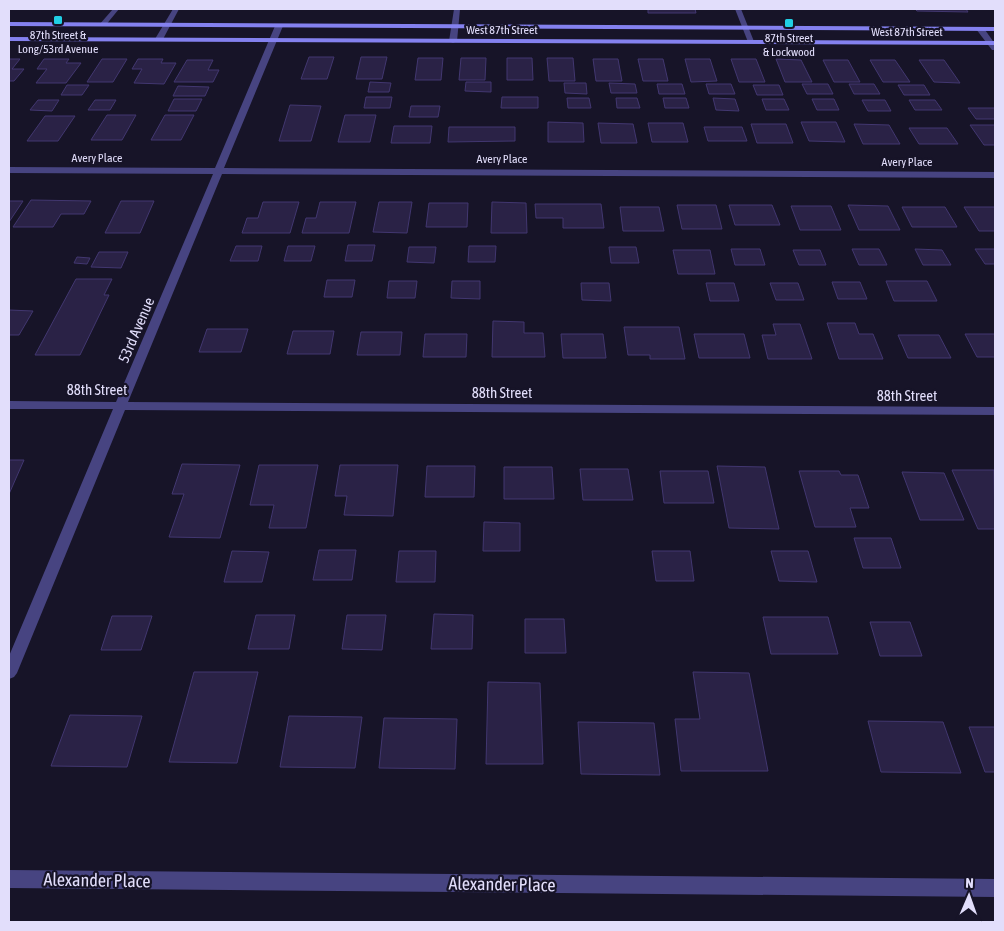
<svg xmlns="http://www.w3.org/2000/svg" width="1004" height="931" viewBox="0 0 1004 931" font-family="'Asap Condensed',sans-serif">
<rect width="100%" height="100%" fill="#171428"/>
<g fill="#2a2246" stroke="#423770">
<path d="M648,9H695L696,13H648Z"/>
<path d="M915,9H966L968,12L917,11Z"/>
<path d="M309,57H334L327,79H301Z"/>
<path d="M361,57H387L382,79H356Z"/>
<path d="M418,58H443L441,80H415Z"/>
<path d="M461,58H486L485,80H459Z"/>
<path d="M507,58H532L533,80H507Z"/>
<path d="M547,58H573L575,81H549Z"/>
<path d="M9,59H20L12,69H24L14,81H9Z"/>
<path d="M44,59H69L66,63H81L66,83H36L47,69H37Z"/>
<path d="M102,59H127L113,82H87Z"/>
<path d="M138,59H163L161,63H176L164,84L134,83L142,69H132Z"/>
<path d="M593,59H618L622,81H596Z"/>
<path d="M638,59H663L668,81H643Z"/>
<path d="M685,59H710L717,81L691,82Z"/>
<path d="M731,59H756L765,82H739Z"/>
<path d="M776,59L801,60L812,82H785Z"/>
<path d="M187,60H213L208,70H219L213,82H174Z"/>
<path d="M823,60H848L860,82H834Z"/>
<path d="M870,60H895L910,82H883Z"/>
<path d="M919,60H944L960,83L934,82Z"/>
<path d="M370,82L391,83L389,92H368Z"/>
<path d="M466,82H491V92L465,91Z"/>
<path d="M564,83H586L587,94L565,93Z"/>
<path d="M609,83L635,84L637,93H611Z"/>
<path d="M657,84H682L685,94H659Z"/>
<path d="M706,84H731L735,94H709Z"/>
<path d="M802,84H828L833,94H807Z"/>
<path d="M849,84H874L880,94H854Z"/>
<path d="M67,85H89L82,95H61Z"/>
<path d="M753,85H779L783,95H757Z"/>
<path d="M898,85H924L930,95H904Z"/>
<path d="M178,86L209,87L205,96H173Z"/>
<path d="M366,97H392L390,108H364Z"/>
<path d="M502,97H538V108H501Z"/>
<path d="M567,98H589L591,108H568Z"/>
<path d="M616,98H637L640,108H617Z"/>
<path d="M663,98H686L689,108H665Z"/>
<path d="M713,98L735,99L739,111L716,110Z"/>
<path d="M174,99H202L196,111H168Z"/>
<path d="M762,99H784L789,110H766Z"/>
<path d="M812,99H834L839,110H817Z"/>
<path d="M38,100H59L52,111L30,110Z"/>
<path d="M95,100H116L110,110H88Z"/>
<path d="M862,100H885L891,111H868Z"/>
<path d="M909,100H935L942,110H915Z"/>
<path d="M290,105L321,106L311,141H279Z"/>
<path d="M411,106H440L438,117H409Z"/>
<path d="M968,108H995V119H976Z"/>
<path d="M107,115H136L122,140H91Z"/>
<path d="M165,115H194L181,140H151Z"/>
<path d="M345,115H376L370,142H338Z"/>
<path d="M45,116H75L58,141H27Z"/>
<path d="M548,122L583,123L584,142H548Z"/>
<path d="M801,122H836L845,142L809,141Z"/>
<path d="M598,123L633,124L637,143H601Z"/>
<path d="M648,123H683L688,142H652Z"/>
<path d="M751,124H786L793,143H757Z"/>
<path d="M854,124L889,125L900,144H863Z"/>
<path d="M970,125H995V145H984Z"/>
<path d="M394,126H432L430,143H391Z"/>
<path d="M449,127H515V141L448,142Z"/>
<path d="M704,127H742L747,141H708Z"/>
<path d="M909,128H947L958,144H919Z"/>
<path d="M31,200L91,201L84,214H61L53,227H13Z"/>
<path d="M9,201H23L9,222Z"/>
<path d="M121,201H154L140,233H105Z"/>
<path d="M263,202H299L290,233H242L247,218H258Z"/>
<path d="M320,202H356L349,233H302L306,218H316Z"/>
<path d="M379,202H412L407,233L373,232Z"/>
<path d="M492,202L526,203L527,233H491Z"/>
<path d="M429,203H468L467,227H426Z"/>
<path d="M535,204H601L604,228H563V218H536Z"/>
<path d="M677,205H716L722,229H682Z"/>
<path d="M729,205H772L780,225H735Z"/>
<path d="M848,205L888,206L900,230H859Z"/>
<path d="M791,206H831L841,230H800Z"/>
<path d="M620,207H659L664,231H623Z"/>
<path d="M902,207H945L957,227H912Z"/>
<path d="M964,207H995V231H979Z"/>
<path d="M348,245H375L372,261H345Z"/>
<path d="M236,246H262L258,261H230Z"/>
<path d="M288,246H315L311,261H284Z"/>
<path d="M469,246H496L495,262H468Z"/>
<path d="M409,247H436L434,263L407,262Z"/>
<path d="M609,247H636L639,263H611Z"/>
<path d="M731,249H760L765,265H735Z"/>
<path d="M852,249H879L887,265H859Z"/>
<path d="M915,249L942,250L951,265H923Z"/>
<path d="M975,249H995V264H985Z"/>
<path d="M673,250H710L715,274H678Z"/>
<path d="M793,250H820L826,265H799Z"/>
<path d="M99,252H128L121,268L91,267Z"/>
<path d="M77,257L90,258L87,264L74,263Z"/>
<path d="M76,279H112L104,295H109L80,355H35Z"/>
<path d="M327,280H355L352,297H324Z"/>
<path d="M389,281H417L415,298H387Z"/>
<path d="M452,281H480V299L451,298Z"/>
<path d="M886,281H927L937,301H894Z"/>
<path d="M832,282H860L867,299H838Z"/>
<path d="M581,283H609L611,301L582,300Z"/>
<path d="M706,283H734L739,301H710Z"/>
<path d="M770,283H798L804,300H776Z"/>
<path d="M9,310L33,311L19,335H9Z"/>
<path d="M493,321L524,322V333H543L545,357H492Z"/>
<path d="M827,323H855L859,334H873L883,359H839Z"/>
<path d="M773,324H800L812,359H768L762,335H776Z"/>
<path d="M624,327H679L685,359H650V355H628Z"/>
<path d="M207,329H248L241,352H199Z"/>
<path d="M293,331H334L330,354H287Z"/>
<path d="M361,332H402L400,355H357Z"/>
<path d="M425,334H467L466,357H423Z"/>
<path d="M561,334H603L606,358H563Z"/>
<path d="M694,334H744L750,358H699Z"/>
<path d="M965,334H995V357H977Z"/>
<path d="M898,335H939L951,358H908Z"/>
<path d="M9,460H24L9,494Z"/>
<path d="M182,464L240,465L220,538L169,537L184,494H172Z"/>
<path d="M259,465H318L306,528H269L274,505H250Z"/>
<path d="M340,465H398L393,516L344,515L347,496H335Z"/>
<path d="M427,466H475L474,497H425Z"/>
<path d="M717,466L765,467L779,529L729,528Z"/>
<path d="M504,467H552L554,499H504Z"/>
<path d="M580,469H628L633,500H583Z"/>
<path d="M952,470H994L995,529H978Z"/>
<path d="M660,471H708L714,503H664Z"/>
<path d="M799,471H839L841,475H858L869,508H850L856,527H815Z"/>
<path d="M902,472L944,473L964,520H920Z"/>
<path d="M484,522L520,523V551H483Z"/>
<path d="M854,538H891L901,568H863Z"/>
<path d="M319,550H356L352,580H313Z"/>
<path d="M232,551L269,552L262,582H224Z"/>
<path d="M399,551H436L435,582H396Z"/>
<path d="M652,551H690L694,581H656Z"/>
<path d="M771,551H808L817,582L779,581Z"/>
<path d="M434,614L473,615L472,649H431Z"/>
<path d="M256,615H295L289,649H248Z"/>
<path d="M347,615H386L382,650L342,649Z"/>
<path d="M112,616H152L141,650H101Z"/>
<path d="M763,617H828L838,654H771Z"/>
<path d="M525,619H564L566,653H525Z"/>
<path d="M870,622H910L922,656H880Z"/>
<path d="M194,672H258L237,763L169,762Z"/>
<path d="M693,672L749,673L768,771H681L675,719H700Z"/>
<path d="M488,682L540,683L543,764H486Z"/>
<path d="M70,715L142,716L127,767L51,766Z"/>
<path d="M289,716L362,717L355,768L280,767Z"/>
<path d="M384,718L457,719L455,769L379,768Z"/>
<path d="M868,721L943,722L961,773L881,772Z"/>
<path d="M578,722L654,723L660,775L581,774Z"/>
<path d="M969,727H995V772H985Z"/>
</g>
<g fill="none" stroke-linecap="round" stroke-linejoin="round">
<path fill="#474481" fill-rule="evenodd" d="M113,9H119L105,26H101L99,25Z"/>
<g fill="#474481" fill-rule="evenodd">
<path d="M173,9H179L162,41H156L155,39Z"/>
<path d="M454,9H460L457,41L453,43L449,41Z"/>
<path d="M735,9H741L755,44L748,42Z"/>
<path d="M279,24L283,26L224,168L995,172V178L222,174L128,402L995,407V415L125,410L17,673L14,677L9,679V656L113,409H9V401L116,402L213,174L9,173V167L215,168L275,26Z"/>
<path d="M977,27H983L995,44V50H992L976,29Z"/>
<path d="M9,870L995,879V897L9,888Z"/>
</g>
<g fill="#8481ef" fill-rule="evenodd">
<path d="M9,22L995,27V31L9,26Z"/>
<path d="M9,37L995,41V45L9,41Z"/>
</g>
</g>
<g fill="#21cfe4" stroke="#171428" stroke-width="2">
<rect x="53" y="15" width="10" height="10" rx="2.5"/>
<rect x="784" y="18" width="10" height="10" rx="2.5"/>
</g>
<g text-anchor="middle" dominant-baseline="central" stroke-width="4.5" stroke-linejoin="round" paint-order="stroke">
<g font-size="12" fill="#e2defb" stroke="#171428">
<text x="502" y="30">West 87th Street</text>
<text x="907" y="32">West 87th Street</text>
<text x="97" y="158">Avery Place</text>
<text x="502" y="159">Avery Place</text>
<text x="907" y="162">Avery Place</text>
</g>
<g font-size="12" fill="#e2defb" stroke="#171428">
<text x="58" y="35">87th Street &amp;<tspan x="58" dy="14">Long/53rd Avenue</tspan></text>
<text x="789" y="38">87th Street<tspan x="789" dy="14">&amp; Lockwood</tspan></text>
</g>
<g font-size="15" fill="#e2defb" stroke="#171428">
<text transform="translate(136 330) rotate(-67)">53rd Avenue</text>
<text x="97" y="389">88th Street</text>
<text x="502" y="392">88th Street</text>
<text x="907" y="395">88th Street</text>
</g>
<g font-size="18" fill="#e2defb" stroke="#171428">
<text transform="translate(97 880) rotate(1)">Alexander Place</text>
<text transform="translate(502 884) rotate(1)">Alexander Place</text>
</g>
</g>
<rect width="1004" height="931" fill="none" stroke="#e2defb" stroke-width="20"/>
<g transform="translate(969 896) rotate(2)" stroke="#171428" stroke-width="4" paint-order="stroke">
<path d="M0-4L9 19L0 12L-9 19Z" fill="#e2defb"/>
<text y="-8" font-size="14" font-weight="bold" text-anchor="middle" fill="#e2defb">N</text>
</g>
</svg>
